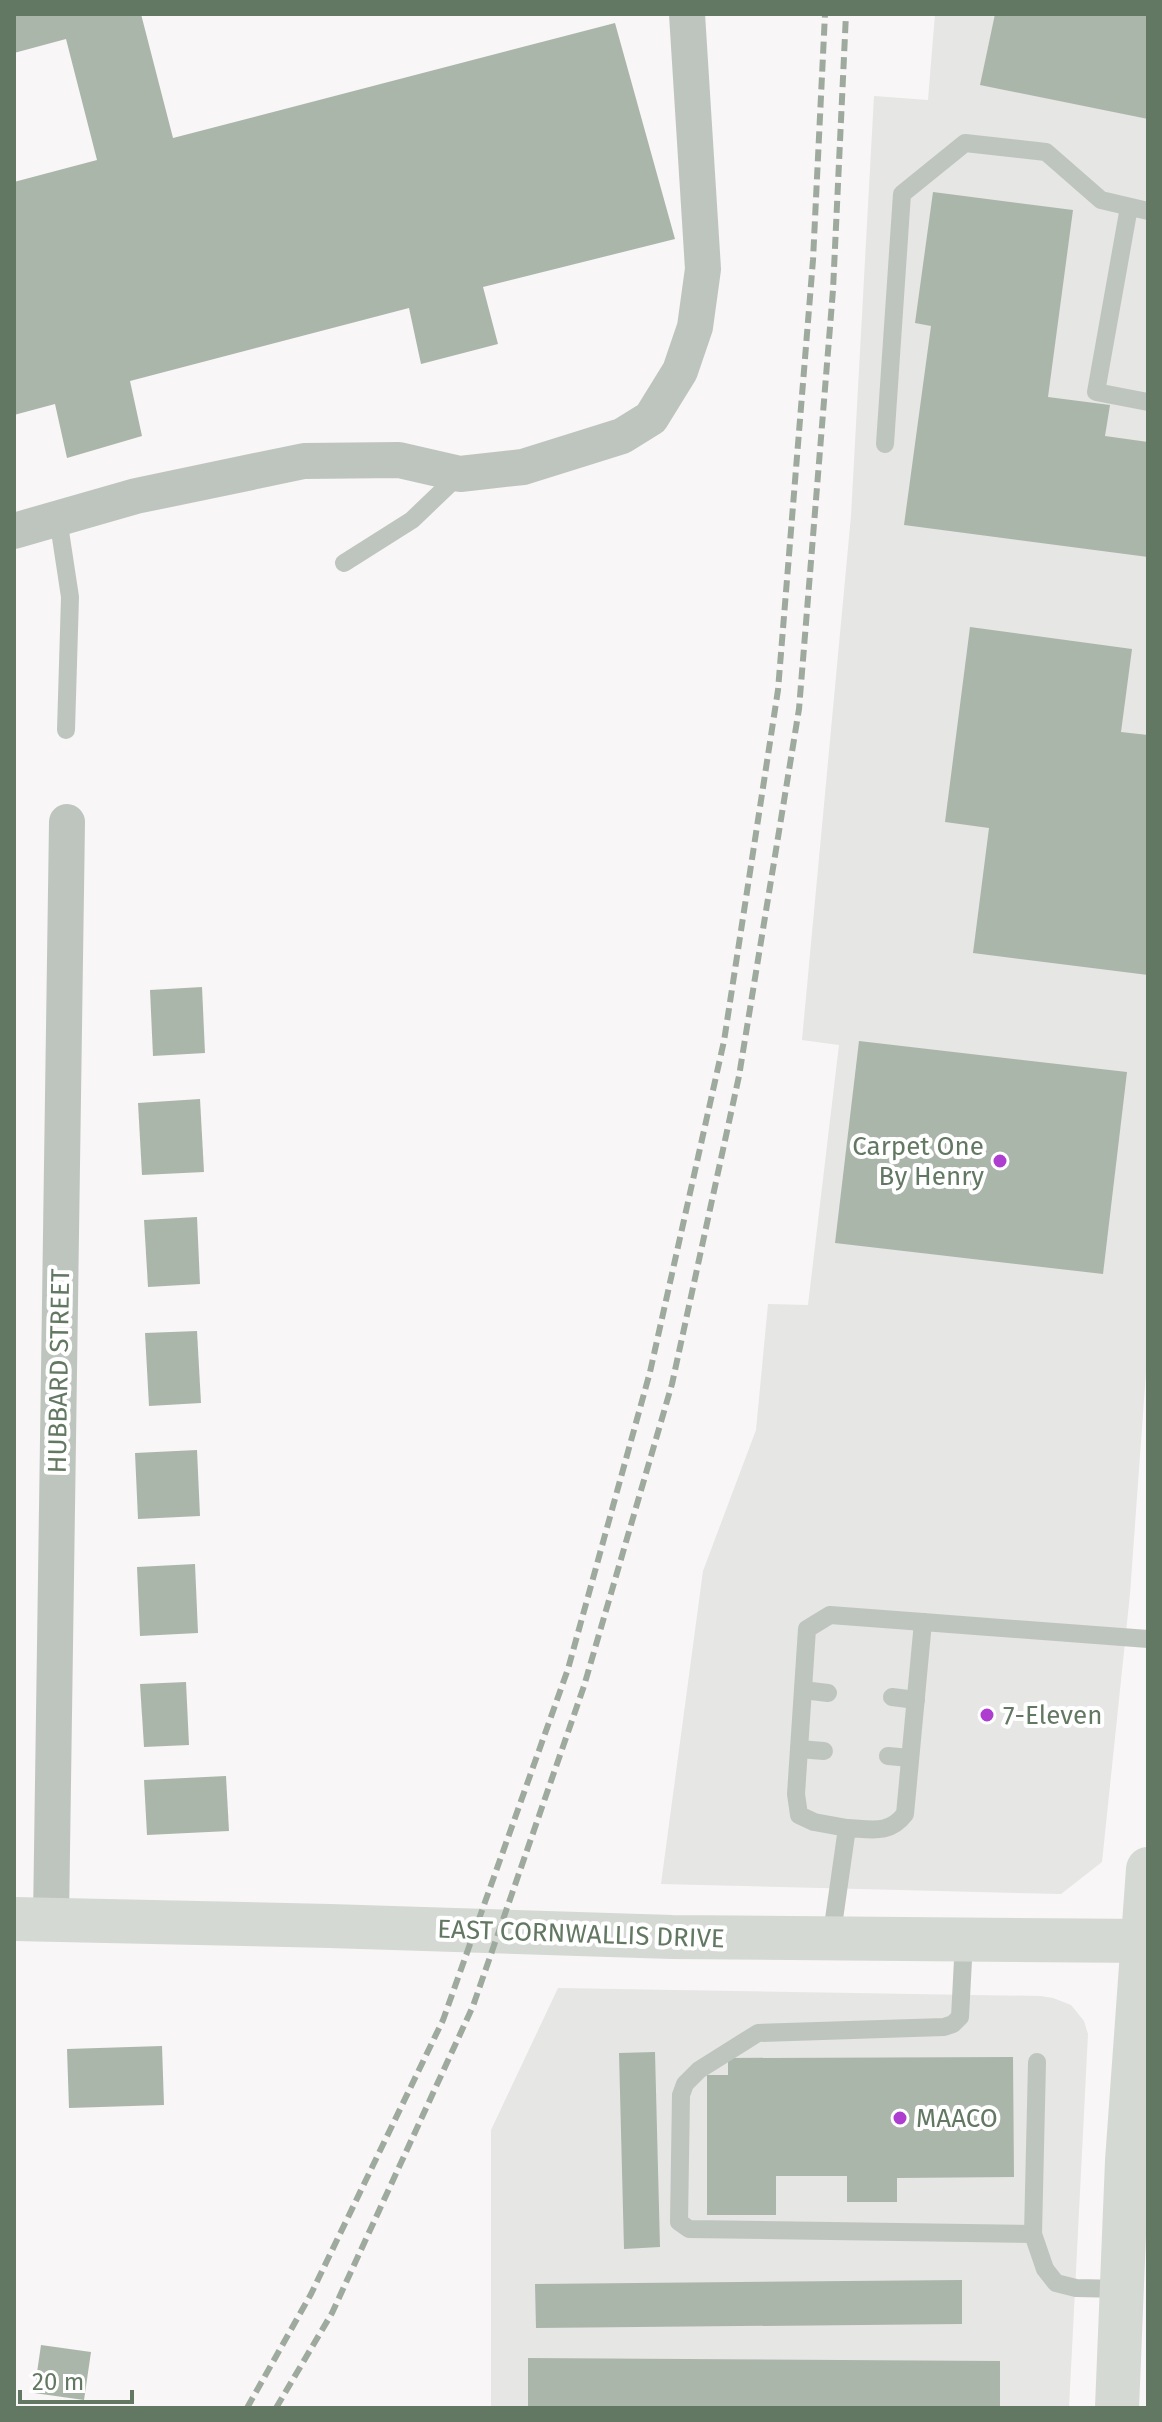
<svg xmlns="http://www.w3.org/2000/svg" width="1162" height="2422" viewBox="0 0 1162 2422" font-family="'Fira Sans',sans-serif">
<rect width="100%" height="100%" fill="#f8f6f7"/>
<g fill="#e6e6e5">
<path d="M935,14H1148V1344L1130,1594L1102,1862L1061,1894L661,1884L703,1571L756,1430L768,1304L808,1305L839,1045L802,1040L851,516L874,96L928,100Z"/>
<path d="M558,1988L1040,1996L1053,1998L1071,2005L1084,2021L1088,2034L1069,2408H491V2130Z"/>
</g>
<g fill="#abb6aa">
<path d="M14,14H141L173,138L615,23L675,239L483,287L498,344L421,364L409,308L130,381L142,436L67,458L55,404L14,415V182L97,160L66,39L14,53Z"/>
<path d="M995,14H1148V119L980,85Z"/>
<path d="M933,192L1073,210L1048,397L1110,405L1105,436L1148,442V557L904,525L931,326L915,323Z"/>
<path d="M970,627L1132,649L1121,732L1148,735V975L973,953L989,828L945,822Z"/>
<path d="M202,987L205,1053L153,1056L150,990Z"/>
<path d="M859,1041L1127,1072L1103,1274L835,1243Z"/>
<path d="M200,1099L204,1172L142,1175L138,1103Z"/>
<path d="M197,1217L200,1284L148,1287L144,1220Z"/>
<path d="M197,1331L201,1403L149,1406L145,1333Z"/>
<path d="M197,1450L200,1516L138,1519L135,1453Z"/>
<path d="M195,1564L198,1633L140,1636L137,1567Z"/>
<path d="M186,1682L189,1745L144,1747L140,1684Z"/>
<path d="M226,1776L229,1831L147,1835L144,1780Z"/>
<path d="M162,2046L164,2105L69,2108L67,2049Z"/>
<path d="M655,2052L660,2247L624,2249L619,2053Z"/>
<path d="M1013,2057L1014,2177L897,2178V2202H847V2176H776V2215H707V2075H728V2058Z"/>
<path d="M962,2280V2324L536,2328L535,2284Z"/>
<path d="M41,2345L91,2352L84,2400L34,2393Z"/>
<path d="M528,2358L1000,2361V2408H528Z"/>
</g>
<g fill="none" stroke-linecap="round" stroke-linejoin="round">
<g stroke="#bec5be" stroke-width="18">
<path d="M1129,207L1096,392L1148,402"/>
<path d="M885,444L902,194L965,143L1046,152L1101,200L1148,211"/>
<path d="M58,518L70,597L66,730"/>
<path d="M344,563L412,520L460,474"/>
<path d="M803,1690L828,1693"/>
<path d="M892,1697L916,1700"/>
<path d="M799,1749L824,1751"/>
<path d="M888,1756L910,1758"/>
<path d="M847,1828L814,1822L799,1815L796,1794L807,1629L830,1615L923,1622"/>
<path d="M831,1940L847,1828C871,1829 889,1835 905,1814L923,1622L1148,1639"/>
<path d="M964,1941L960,2017L953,2024L944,2027L758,2033L699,2070L685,2084L681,2095L679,2222L689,2229L1033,2234"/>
<path d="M1037,2062L1033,2234L1045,2269L1056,2283L1076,2288L1122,2289"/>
</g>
<g stroke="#bec5be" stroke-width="36">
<path d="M14,531L136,496L304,461L399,460L460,474L523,467L622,436L651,418L680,371L695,327L703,269L687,14"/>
<path d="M51,1920L67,822"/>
</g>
<g stroke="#d4d9d3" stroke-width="44">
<path d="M14,1919L330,1926L672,1937L1148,1941"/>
<path d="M1117,2408L1127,2161L1148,1869"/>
</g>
<g stroke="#9faa9e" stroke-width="6" stroke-dasharray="12 6" stroke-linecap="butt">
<path d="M247,2408L311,2294L443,2020L568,1669L650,1372L724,1041L778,690L813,260L825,14"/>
<path d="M276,2408L332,2313L473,2006L584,1686L672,1384L739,1076L799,709L833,290L846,14"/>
</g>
</g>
<g fill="#ad3ed0" stroke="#fff" stroke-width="3">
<circle cx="1000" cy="1161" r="8"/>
<circle cx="987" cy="1715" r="8"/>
<circle cx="900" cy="2118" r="8"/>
</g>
<g text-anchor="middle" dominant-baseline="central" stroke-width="8" stroke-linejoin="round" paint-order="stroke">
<g font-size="26" fill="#637862" stroke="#fff" text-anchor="start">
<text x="984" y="1146" text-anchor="end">Carpet One<tspan x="984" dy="30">By Henry</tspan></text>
<text x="1003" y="1715">7-Eleven</text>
<text x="916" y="2118">MAACO</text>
</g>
<g font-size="26" fill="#637862" stroke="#fff">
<text transform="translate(59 1371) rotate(-89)">HUBBARD STREET</text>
<text transform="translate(581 1934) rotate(2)">EAST CORNWALLIS DRIVE</text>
</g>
</g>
<rect width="1162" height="2422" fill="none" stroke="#637862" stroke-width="32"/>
<path d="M20 2390v12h112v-12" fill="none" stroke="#637862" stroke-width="4"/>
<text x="32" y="2390" font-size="24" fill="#637862" stroke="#ffffff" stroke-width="6" paint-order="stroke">20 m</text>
</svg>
